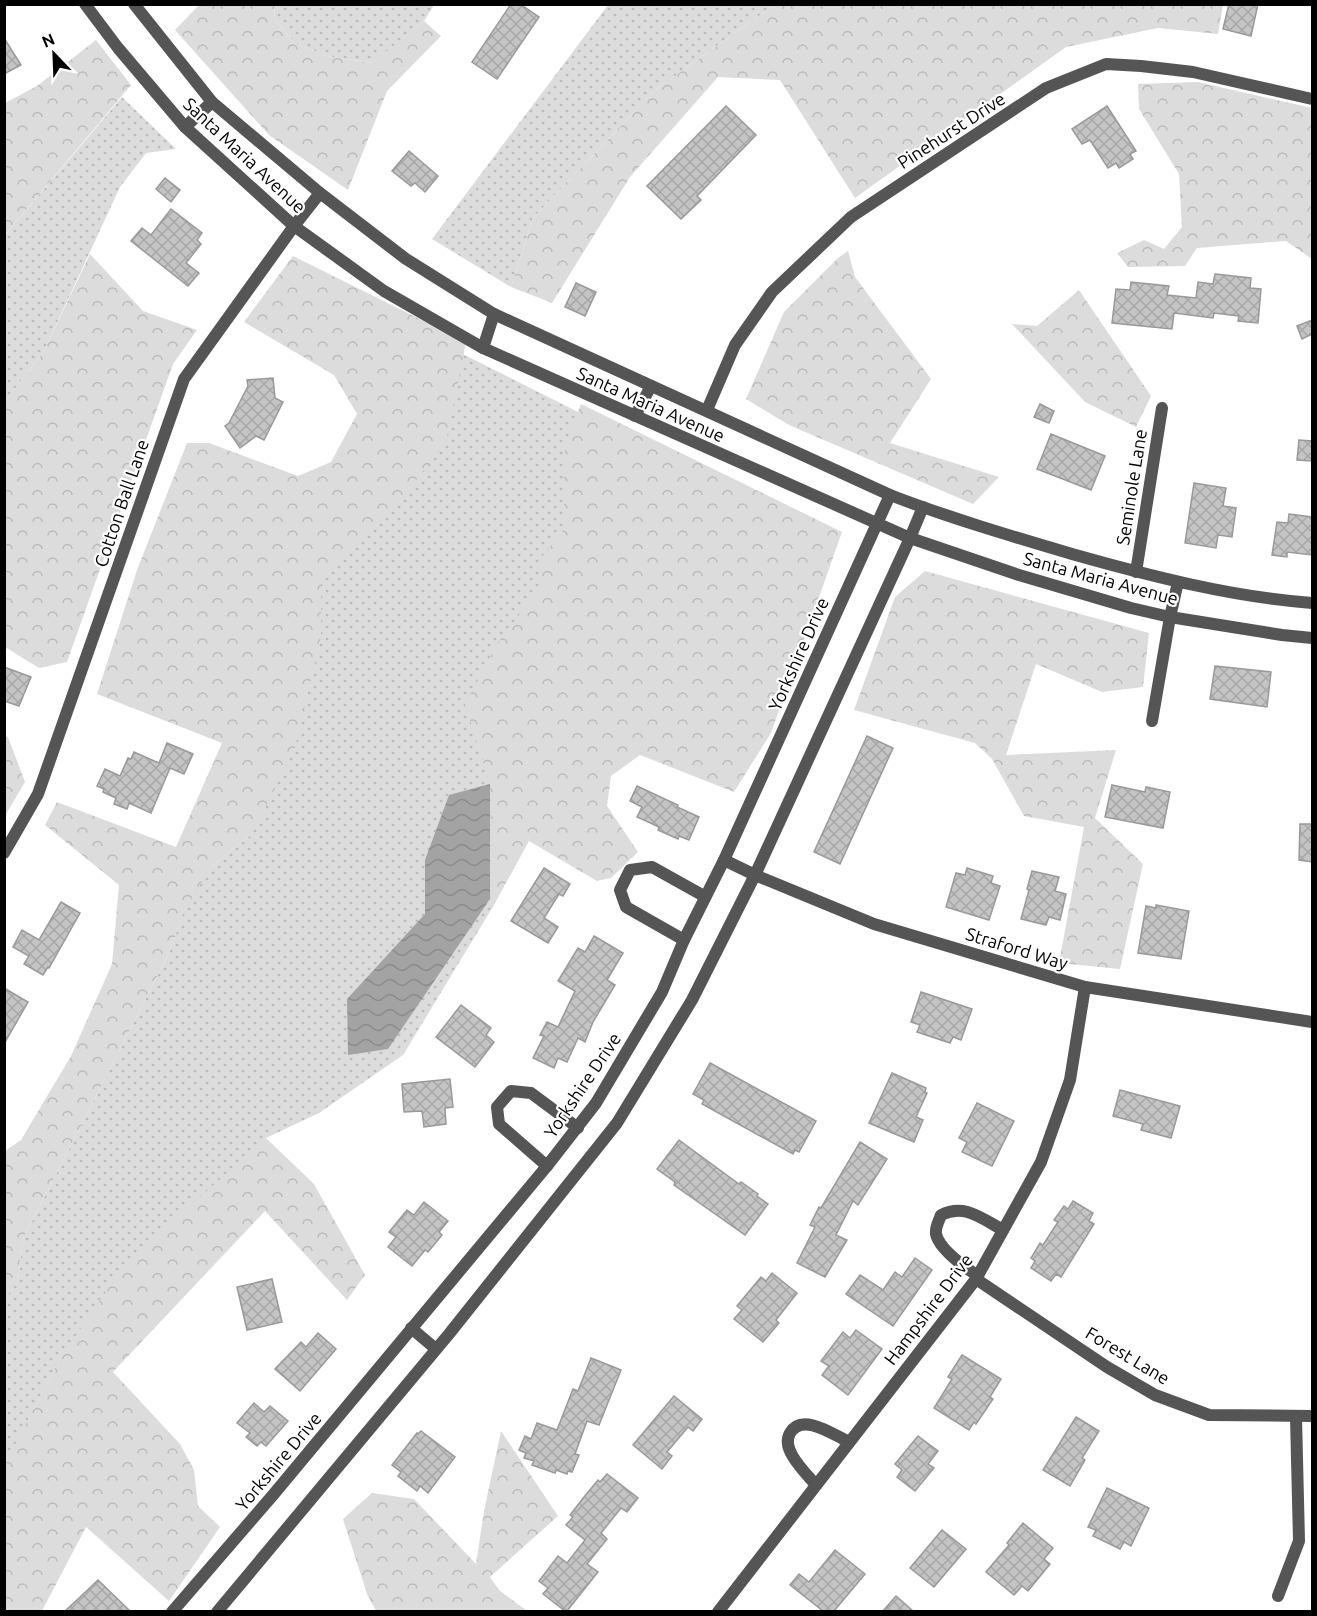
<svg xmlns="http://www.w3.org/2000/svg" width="1317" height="1616" viewBox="0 0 1317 1616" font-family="Ubuntu,sans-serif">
<defs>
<pattern id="grass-dots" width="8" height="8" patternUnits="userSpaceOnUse" patternTransform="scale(1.5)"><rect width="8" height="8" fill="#dcdcdc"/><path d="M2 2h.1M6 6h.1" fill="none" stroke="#bbb" stroke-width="1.8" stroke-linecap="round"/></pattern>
<pattern id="forest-crowns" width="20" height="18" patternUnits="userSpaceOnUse" patternTransform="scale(1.5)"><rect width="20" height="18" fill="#dcdcdc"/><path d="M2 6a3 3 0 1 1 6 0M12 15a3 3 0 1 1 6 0" fill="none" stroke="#bbb"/></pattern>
<pattern id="water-waves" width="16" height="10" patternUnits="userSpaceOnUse" patternTransform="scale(1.5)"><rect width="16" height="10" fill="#a3a3a3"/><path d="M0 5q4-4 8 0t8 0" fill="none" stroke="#8b8b8b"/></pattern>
<pattern id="building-cross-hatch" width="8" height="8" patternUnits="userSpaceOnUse" patternTransform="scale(1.5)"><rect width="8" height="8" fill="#c4c4c4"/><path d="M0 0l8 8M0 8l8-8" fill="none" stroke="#a7a7a7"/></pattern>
</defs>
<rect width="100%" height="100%" fill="#fff"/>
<g fill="url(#grass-dots)">
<path d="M275,5H434L424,21L373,63L327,56L296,44L274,19Z"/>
<path d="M608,5H774L654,91L533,218L511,287L432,239Z"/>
<path d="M122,97L176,149L146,153L120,187L44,351L5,402V235Z"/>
<path d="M445,345L602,424L494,905L403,1055L319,1113L266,1138L59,1360L7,1461L4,1460V1299L18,1281L23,1239L170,951L188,898L212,866L252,834L321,557Z"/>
</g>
<g fill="url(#forest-crowns)">
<path d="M199,5H275L274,19L296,44L327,56L372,63L424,21L441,36L387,91L348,190L269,135L175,30Z"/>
<path d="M774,5V4L1223,5L1218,34L1158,28L1066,47L855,198L780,80L718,77L630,177L552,303L511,287L533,218L654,91Z"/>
<path d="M96,40L131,85L5,235V103L37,86Z"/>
<path d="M1198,82L1312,108V259L1286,241L1197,248L1185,266L1128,267L1117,253L1144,240L1164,249L1182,227L1179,174L1139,109L1138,84Z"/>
<path d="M848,251L855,277L931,379L890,443L999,477L973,504L789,425L746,399L784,312L838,258Z"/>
<path d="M90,254L143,311L197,330L173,364L67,662L39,668L5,647V402L44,351Z"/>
<path d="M293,256L466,342L446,442L403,497L321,577V636L295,748L252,834L212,866L184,911L170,951L23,1239L18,1281L5,1299V1151L21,1140L71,1056L112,964L119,885L45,825L57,802L176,847L222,743L97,694L137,570L187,443H209L298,476L331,462L357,414L334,375L244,322Z"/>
<path d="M1079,290L1151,396L1136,427L1085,402L1012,324L1037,326Z"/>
<path d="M581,404L842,532L771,733L734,792L640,755L611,776L607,806L638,852L611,878L597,881L529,841L494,905L490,784L465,704L497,644L541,586V558L565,528L563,489L565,445Z"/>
<path d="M925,571L1149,633L1143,687L1102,692L1036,664L1006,755L1116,750L1095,818L1143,864L1120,969L1059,963L1084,827L1024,816L992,759L975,743L854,710L895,597Z"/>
<path d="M5,736L8,737L25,782L5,816Z"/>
<path d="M266,1138L314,1184L365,1275L347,1300L265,1211L113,1372L180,1444L194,1470L198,1506L220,1527L169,1601L86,1527L42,1611H5V1460H7L59,1360L125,1264Z"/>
<path d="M501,1431L558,1516L490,1577L499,1590L527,1611H376L367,1594L343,1519L372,1493L414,1499L476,1564L484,1511Z"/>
</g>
<path fill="url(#water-waves)" d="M490,784V899L388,1049L348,1055L347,999L425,914V860L449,795Z"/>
<g fill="url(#building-cross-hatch)" stroke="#999" stroke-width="1.5">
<path d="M511,4H520L539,17L497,79L472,62Z"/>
<path d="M1229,4H1258L1251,36L1223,29Z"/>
<path d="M4,38L21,65L4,74Z"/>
<path d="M726,106L756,135L697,196L701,200L681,219L647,186Z"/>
<path d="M1107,106L1136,151L1130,154L1133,159L1119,168L1116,163L1108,168L1090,140L1082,144L1072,129Z"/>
<path d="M409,151L438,176L425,192L415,183L411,186L392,171Z"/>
<path d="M165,178L180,190L171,202L156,189Z"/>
<path d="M171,209L202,233L197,240L201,244L186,263L199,273L188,286L131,241L142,228L151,235Z"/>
<path d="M1215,274L1251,278L1250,288L1261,289L1258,323L1238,321L1239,316L1214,313L1213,318L1174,313L1172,329L1112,323L1116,289L1130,290L1131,282L1169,286L1167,295L1196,298L1198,282L1213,284Z"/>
<path d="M576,283L596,292L585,316L565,307Z"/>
<path d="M1312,320V334L1302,339L1297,326Z"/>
<path d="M273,378L275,398L283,402L264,440L256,436L240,448L225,426L229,423L248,386L247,380Z"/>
<path d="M1040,404L1054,411L1049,423L1034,417Z"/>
<path d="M1051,434L1105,456L1091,490L1037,469Z"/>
<path d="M1299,440L1312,441V461L1297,460Z"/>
<path d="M1194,483L1226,488L1223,506L1236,508L1232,537L1218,535L1216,548L1185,543Z"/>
<path d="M1289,514L1312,517V555L1287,552V557L1272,555L1277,522L1288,523Z"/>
<path d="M1215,666L1271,672L1267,707L1210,699Z"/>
<path d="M4,667L31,677L19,706L4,701Z"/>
<path d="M867,736L893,748L840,864L814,852Z"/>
<path d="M167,743L193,754L184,774L170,768L151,813L129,803L127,809L114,804L116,798L103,792L104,789L97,786L105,769L120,776L128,758L131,759L134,752L159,763Z"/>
<path d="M1112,785L1145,792L1146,787L1170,792L1163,828L1105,817Z"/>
<path d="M637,786L678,805L677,807L699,817L689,840L679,836L678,839L658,830L659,827L637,817L642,807L630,801Z"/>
<path d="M1300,824H1312V862L1299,860Z"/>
<path d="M544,868L570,884L563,896L559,894L544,918L558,927L548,943L511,921Z"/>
<path d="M967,868L993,876L991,883L1000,886L989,920L946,907L956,873L965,875Z"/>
<path d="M1032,871L1059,877L1055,891L1066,894L1060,920L1049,917L1046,925L1021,919L1029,890L1027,889Z"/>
<path d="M61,902L80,913L49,968L48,967L43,975L24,964L29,956L13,947L22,930L39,940Z"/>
<path d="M1156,905L1189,911L1181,959L1138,953L1146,906L1156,908Z"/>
<path d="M594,936L623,953L607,980L615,985L593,1022L585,1042L578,1038L567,1062L558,1058L554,1068L533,1058L544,1036L540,1035L547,1022L558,1027L575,991L558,981L578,948L585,952Z"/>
<path d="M4,988L28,1002L4,1044Z"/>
<path d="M921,992L972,1009L961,1040L953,1037L950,1043L917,1032L920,1025L911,1022Z"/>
<path d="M461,1005L491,1028L486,1035L494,1042L475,1067L436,1037Z"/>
<path d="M710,1063L816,1121L799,1152L795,1150L793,1154L702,1104L704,1100L693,1094Z"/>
<path d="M892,1073L926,1088L925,1092L927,1093L916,1117L923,1120L914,1142L869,1123Z"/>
<path d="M450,1079L453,1107L445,1108L446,1124L424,1127L422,1111L404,1112L402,1084Z"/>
<path d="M1120,1090L1180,1106L1171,1138L1141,1130L1143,1124L1113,1116Z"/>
<path d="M977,1103L1014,1121L992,1166L962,1152L967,1142L959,1138Z"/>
<path d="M679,1140L739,1184L741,1182L758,1194L757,1196L768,1204L745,1235L674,1185L675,1182L657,1169Z"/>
<path d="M860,1142L887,1159L858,1205L853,1201L836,1235L847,1240L825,1277L797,1263L815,1227L810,1225L819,1207L821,1208Z"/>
<path d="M1073,1201L1093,1213L1089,1221L1094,1224L1061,1277L1056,1274L1051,1281L1031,1268L1035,1261L1031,1258L1040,1243L1043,1245L1058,1222L1054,1220L1064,1206L1068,1209Z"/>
<path d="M424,1202L448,1221L439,1232L442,1235L428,1252L425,1250L412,1266L388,1247L396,1237L389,1232L407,1210L414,1215Z"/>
<path d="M915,1258L932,1270L893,1326L846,1294L860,1275L883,1290L895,1272L902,1277Z"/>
<path d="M772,1273L797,1293L776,1320L779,1323L763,1342L734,1319L742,1310L737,1306L761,1277L766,1281Z"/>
<path d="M272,1279L282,1322L247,1330L237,1287Z"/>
<path d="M856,1330L882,1349L848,1395L822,1375L829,1366L821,1361L843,1332L850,1338Z"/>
<path d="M318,1333L336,1349L300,1391L275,1369L301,1342L306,1347Z"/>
<path d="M962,1355L1001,1379L990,1397L993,1399L976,1424L974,1422L969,1430L934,1408L952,1379L948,1377Z"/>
<path d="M591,1358L621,1370L599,1425L587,1421L575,1454L579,1455L572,1472L568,1471L567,1474L556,1470L555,1473L532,1465L534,1461L524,1458L526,1453L519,1450L525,1436L531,1439L537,1423L557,1430L573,1389L578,1391Z"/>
<path d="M674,1396L702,1419L693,1431L688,1427L667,1452L672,1456L662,1469L633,1445Z"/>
<path d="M254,1403L264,1412L270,1406L288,1421L266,1446L261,1442L257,1446L246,1437L250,1433L237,1423Z"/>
<path d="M1076,1417L1099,1431L1082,1458L1085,1460L1070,1486L1043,1470Z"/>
<path d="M421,1431L455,1457L428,1493L420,1486L417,1491L398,1476L401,1472L392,1465L417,1433L418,1434Z"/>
<path d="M918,1436L938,1451L928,1464L934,1468L915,1491L897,1477L902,1470L895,1464Z"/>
<path d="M607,1474L638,1498L627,1512L621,1508L601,1533L607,1539L587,1564L598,1572L567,1611H565L543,1594L548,1588L539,1581L558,1556L567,1563L585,1540L566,1525L573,1517L570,1515L584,1497L598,1480L600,1482Z"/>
<path d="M1107,1488L1149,1508L1131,1546L1124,1542L1120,1549L1093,1536L1096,1530L1088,1527Z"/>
<path d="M1023,1523L1053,1548L1044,1559L1050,1564L1028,1591L1022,1586L1014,1595L986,1572L1009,1545L1007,1543Z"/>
<path d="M942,1530L966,1549L934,1587L910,1568Z"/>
<path d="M835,1550L865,1574L834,1611H823L790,1585L799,1574L809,1582Z"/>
<path d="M98,1580L130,1611H65L78,1599Z"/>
<path d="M896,1596L913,1611H883Z"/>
</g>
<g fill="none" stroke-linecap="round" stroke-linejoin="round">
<g stroke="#555" stroke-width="12">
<path d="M707,410L735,345L772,292L851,217L1046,88L1106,64L1141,66L1193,72L1312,99"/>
<path d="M1136,572L1162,408"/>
<path d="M1152,721L1170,617L1178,582"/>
<path d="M4,853L38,794L184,379L294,226L320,193"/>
<path d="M724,860L755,875L874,924L1085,987L1312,1022"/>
<path d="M684,940L626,907L620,890L630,870L652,867L704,896"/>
<path d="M547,1166L499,1124L497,1107L511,1091L531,1093L578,1128"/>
<path d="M978,1276C966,1268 939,1249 936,1234C935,1227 939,1221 941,1215C965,1203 982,1219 1003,1230"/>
<path d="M976,1279L1107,1367L1155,1395L1209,1415L1312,1416"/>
<path d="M816,1485C808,1476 798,1466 792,1455C788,1448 786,1440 790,1433C802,1412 834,1435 849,1442"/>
<path d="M1278,1596L1299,1541L1296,1417"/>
<path d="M718,1612L976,1279L1041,1162L1070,1080L1085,987"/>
</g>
<g stroke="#555" stroke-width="12">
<path d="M85,4L118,48L185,127L294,226L384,291L483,348L910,538L1019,575L1131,608L1170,617L1282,635L1312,638"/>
<path d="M134,4L212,102L320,193L406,259L494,314L890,495C950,518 1011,536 1072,554C1150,576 1232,597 1312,603"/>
<path d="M185,127L212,102"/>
<path d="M483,348L494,314"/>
<path d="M635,416L651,386"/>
<path d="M411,1328L436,1349"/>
<path d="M172,1612L273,1495L547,1166L596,1103L662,992L684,940L724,860L890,495"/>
<path d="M217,1612L449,1334L617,1123L692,1000L755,875L910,538L923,507"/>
</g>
</g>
<g text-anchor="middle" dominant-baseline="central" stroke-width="4.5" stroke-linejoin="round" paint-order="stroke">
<g font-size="18" fill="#000" stroke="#fff">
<text transform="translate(951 130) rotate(-33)">Pinehurst Drive</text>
<text transform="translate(245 155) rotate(43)">Santa Maria Avenue</text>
<text transform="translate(651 404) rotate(24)">Santa Maria Avenue</text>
<text transform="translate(1131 487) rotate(-81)">Seminole Lane</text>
<text transform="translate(121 503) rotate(-71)">Cotton Ball Lane</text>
<text transform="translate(1101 578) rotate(15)">Santa Maria Avenue</text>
<text transform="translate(798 654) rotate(-66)">Yorkshire Drive</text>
<text transform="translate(1017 948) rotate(17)">Straford Way</text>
<text transform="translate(582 1085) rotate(-56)">Yorkshire Drive</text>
<text transform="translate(928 1309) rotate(-53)">Hampshire Drive</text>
<text transform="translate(1128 1355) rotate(31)">Forest Lane</text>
<text transform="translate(278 1461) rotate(-50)">Yorkshire Drive</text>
</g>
</g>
<rect width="1317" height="1616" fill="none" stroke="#000000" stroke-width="12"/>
<g transform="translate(54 54) rotate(337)" stroke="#ffffff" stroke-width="4.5" paint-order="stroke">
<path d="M0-4.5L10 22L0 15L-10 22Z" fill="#000000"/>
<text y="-9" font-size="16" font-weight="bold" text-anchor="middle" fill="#000000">N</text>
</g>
</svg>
